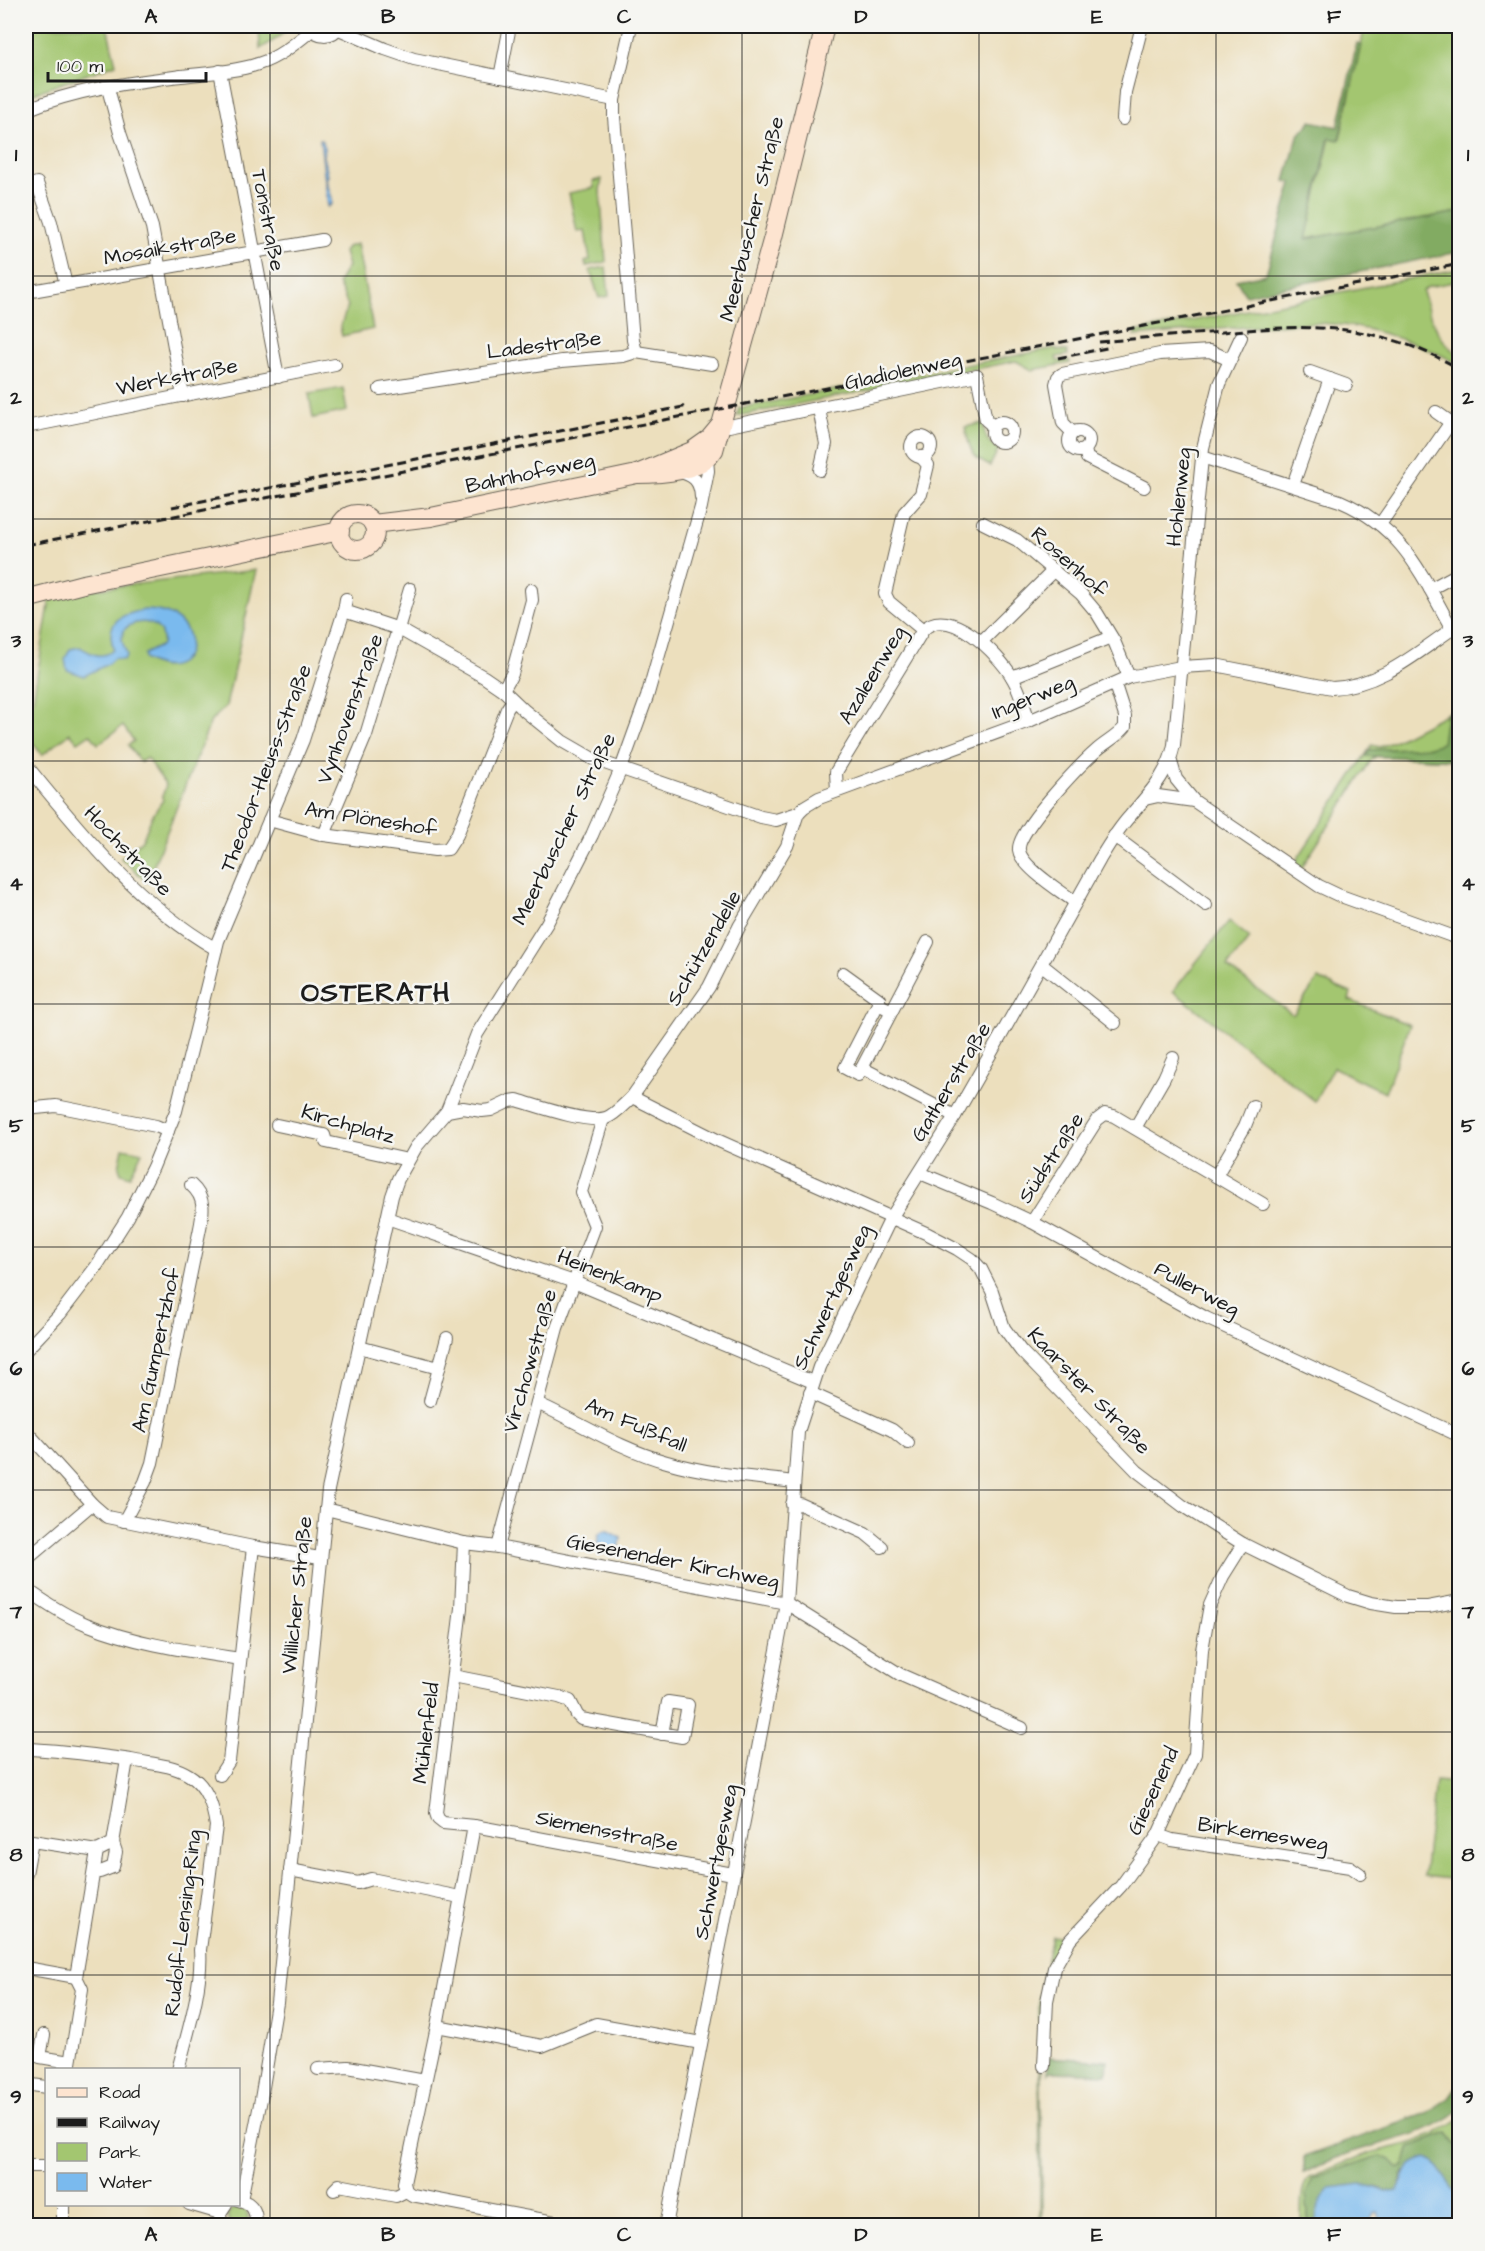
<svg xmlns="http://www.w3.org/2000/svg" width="1485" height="2251" viewBox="0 0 1485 2251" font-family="'Architects Daughter',sans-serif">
<rect width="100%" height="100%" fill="#f6f6f2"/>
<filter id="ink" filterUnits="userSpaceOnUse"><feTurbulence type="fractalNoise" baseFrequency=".0167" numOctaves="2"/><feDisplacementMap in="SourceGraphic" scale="12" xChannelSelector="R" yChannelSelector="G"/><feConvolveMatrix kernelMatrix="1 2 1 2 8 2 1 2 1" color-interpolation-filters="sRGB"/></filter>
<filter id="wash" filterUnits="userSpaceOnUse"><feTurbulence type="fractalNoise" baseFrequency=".008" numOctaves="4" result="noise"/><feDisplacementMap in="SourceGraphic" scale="24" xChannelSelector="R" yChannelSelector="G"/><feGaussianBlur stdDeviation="1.35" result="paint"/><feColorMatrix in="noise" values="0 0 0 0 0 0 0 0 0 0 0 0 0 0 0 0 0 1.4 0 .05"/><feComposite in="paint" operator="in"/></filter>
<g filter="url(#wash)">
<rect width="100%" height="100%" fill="#ecdfbd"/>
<g fill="#a3c670" stroke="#607146" stroke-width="1.5">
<path d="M26,26H107L116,64L26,96Z"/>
<path d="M259,26H291L278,38L260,49Z"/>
<path d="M1365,26H1459V212L1306,239L1330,138L1340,139Z"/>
<path d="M602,179L600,190L606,262L586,266L585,262L590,260L585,231L577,232L569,193L594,188L593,181Z"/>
<path d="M357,244L373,329L342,336L340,327L348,306L338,283L348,266L344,252L347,247Z"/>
<path d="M606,267L609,296L599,298L590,270Z"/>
<path d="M1459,269V281L1428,287L1423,291C1428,315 1439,342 1459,355V364C1415,341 1366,324 1316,323C1293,323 1270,326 1248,327C1210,329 1172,332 1134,336L1135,332Z"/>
<path d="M1056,348L1057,350L1067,351L1068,355L1056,357L1057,361L1069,360L1070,363L1032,370L1016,361L737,416L739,408Z"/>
<path d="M343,388L347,411L313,418L309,394Z"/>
<path d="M983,423C985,435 986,444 999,448L990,466C969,456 970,448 965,427Z"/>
<path d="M256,570L226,706L211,721L147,882L121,858L143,839L152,816L163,800L162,797L166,785L147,758L140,762L128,745L134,741L123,726L98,744L90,734L78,742L70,733L42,755L27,735L50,599L86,590Z"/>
<path d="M1459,707V760L1376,756L1370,762L1299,872L1292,867L1372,745L1380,747L1394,741Z"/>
<path d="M1229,921L1250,938L1227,967L1293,1015L1318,979L1351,993L1349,1000L1410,1025L1385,1093L1333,1067L1315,1101L1173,991Z"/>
<path d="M123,1148L142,1152L130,1176L121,1173L119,1167Z"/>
<path d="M1435,1781L1459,1783V1880L1424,1876Z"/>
<path d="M1052,1936L1067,1938L1050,1966L1041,2066L1042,2225L1040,2226L1039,1996Z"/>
<path d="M1459,2119V2148L1448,2133L1410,2147L1404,2166L1401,2168H1397L1390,2160L1379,2156L1313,2178L1307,2217L1309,2225L1301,2226C1302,2209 1298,2189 1310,2177L1369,2153L1409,2144L1435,2134Z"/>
<circle cx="238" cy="2217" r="10"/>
</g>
<g fill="#82ab62" stroke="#4f643f" stroke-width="1.5">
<path d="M1357,43L1361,44L1339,140L1329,138L1306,239L1459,212V252L1246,295L1236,280L1266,274L1292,183L1285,181L1298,136L1311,121L1338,127Z"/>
<path d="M1459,707V760L1365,756L1369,750L1429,747L1442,743L1446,714Z"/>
<path d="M1047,2057L1108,2061L1107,2074L1051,2072L1047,2074Z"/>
<path d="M1459,2084V2110C1433,2132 1401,2138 1369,2147C1347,2153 1325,2162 1304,2173V2157L1425,2114L1449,2098Z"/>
<path d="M1448,2133L1459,2148V2199L1433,2161L1404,2172L1397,2191L1390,2192L1376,2187L1317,2225H1309L1306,2194L1313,2178L1379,2156L1391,2160L1397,2168H1401L1404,2166L1410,2147Z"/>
</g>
<g fill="#7abaee" stroke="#4b6b85" stroke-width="1.5">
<path d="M320,139H322L324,145V157L328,176L326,180L332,198V204L328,207Z"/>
<path d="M144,610C213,609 196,692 144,659V654L162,645C166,620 136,616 123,631L122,641L127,655L124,660L114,658L108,664L84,676L67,670L65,659L70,649L80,647C92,654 101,660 113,650C113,645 111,640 111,635C111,616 130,613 144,610Z"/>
<path d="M606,1530L621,1538L618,1554L612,1555L597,1544L599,1533Z"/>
<path d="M1427,2158L1433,2161L1458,2196L1459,2225H1377L1380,2219L1378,2213L1374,2214L1368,2225H1317C1315,2210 1320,2200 1330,2188L1362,2184L1390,2192L1396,2191C1408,2175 1402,2164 1427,2158Z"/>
</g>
</g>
<g filter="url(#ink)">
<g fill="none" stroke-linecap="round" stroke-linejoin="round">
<g stroke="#656054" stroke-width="14">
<g id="street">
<path d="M309,26C318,38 332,38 340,26"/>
<path d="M631,26L614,100V117L633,340L636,352"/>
<path d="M339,29L385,49L414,59L614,100"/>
<path d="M220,71L278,377"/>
<path d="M500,77L510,26"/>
<path d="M105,87L109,92L120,133L152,227L183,396"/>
<path d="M26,110C77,89 127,83 181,76C207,73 234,72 258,64C278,58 296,43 312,30"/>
<path d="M1123,119L1125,92L1142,26"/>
<path d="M26,187L37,183L51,222L66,285"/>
<path d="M26,292L322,240"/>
<path d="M1310,372L1346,385"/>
<path d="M380,389L562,361L623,356L636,352L712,364"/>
<path d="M819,409L826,444L820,470"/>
<path d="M1436,412L1460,429"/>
<circle cx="1002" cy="432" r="10"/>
<path d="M722,423L729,426L977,375L986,420L993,426"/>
<path d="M26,427L335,365"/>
<circle cx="1079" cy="441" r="10"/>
<path d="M1073,433L1063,423L1056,384L1058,377L1062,374L1160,354L1210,351L1230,360"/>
<circle cx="921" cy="447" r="10"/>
<path d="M1085,450L1087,458L1144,487"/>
<path d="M1202,457L1340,501C1403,528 1420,572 1452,629"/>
<path d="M922,458L928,465L921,494L904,513L885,594L889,602L923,630"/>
<path d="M677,471C693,475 700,480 701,497"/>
<path d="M1293,485L1330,379"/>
<path d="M983,523L1017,540L1081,594L1097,613L1114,641L1129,677"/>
<path d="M1381,523L1451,422"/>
<path d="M1430,589L1460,573"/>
<path d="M344,611L399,629L484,677L503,690L525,711L562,741L593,759L761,817L776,820L798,813L804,807L819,798L1029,721L1129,677L1181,667L1215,665L1332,688C1379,686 1414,655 1452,629L1460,626"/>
<path d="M982,641L1054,570"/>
<path d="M1012,677L1111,637"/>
<path d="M503,690L512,674L532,600L531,590"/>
<path d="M1171,762L1176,779L1194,801L1319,886L1338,895L1460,939"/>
<path d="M26,765C82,834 138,904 216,949"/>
<path d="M837,791L836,772L923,630C949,603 999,655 1012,677C1020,690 1024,706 1029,721"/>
<path d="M1145,799L1158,796L1194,801"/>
<path d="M269,820L324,835L435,850L448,849L457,835L507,709L513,700"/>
<path d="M324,835L366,735L410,589"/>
<path d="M1114,836L1206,905"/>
<path d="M1075,902C1062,892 1021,867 1019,850C1016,831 1081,764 1097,750C1106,742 1117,737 1125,727V716L1115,685"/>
<path d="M1042,965L1115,1023"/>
<path d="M843,973L879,999L878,1004"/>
<path d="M892,1011L878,1004L845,1068L858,1075L862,1068L928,942"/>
<path d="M862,1068L955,1116"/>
<path d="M632,1097L719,1141L928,1234L957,1249L972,1259L981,1269L992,1291L1004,1328L1021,1351L1137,1471L1183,1506L1243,1544L1348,1596L1371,1603L1396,1607H1428L1460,1601"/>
<path d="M26,1109L56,1106L156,1126L168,1131"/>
<path d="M447,1111L463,1108L482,1111L491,1110L510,1101L517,1100C537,1106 588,1124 606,1118C616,1114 624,1104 632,1097L709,987L740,925L787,846L798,813"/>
<path d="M277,1125L324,1135L326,1142L408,1160"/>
<path d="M1135,1128L1164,1078L1173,1058"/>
<path d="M920,1173L992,1203L1032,1222L1206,1318L1460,1436"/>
<path d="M1216,1176L1245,1126L1253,1106"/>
<path d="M387,1218L574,1282L813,1382"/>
<path d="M1032,1222L1097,1120L1105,1114L1114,1116L1263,1204"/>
<path d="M359,1347L439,1368L430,1401"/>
<path d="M26,1350L60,1314L96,1267L128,1217L153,1167L176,1111L218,941L303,740L344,611L346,599"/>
<path d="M439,1368L447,1338"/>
<path d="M810,1393L892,1430L908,1443"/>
<path d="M537,1403C580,1423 622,1450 667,1462C708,1474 752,1477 794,1482"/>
<path d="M26,1431L92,1504L107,1517L253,1547L320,1558"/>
<path d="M792,1504H800L865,1533L882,1547"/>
<path d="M326,1509L464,1543L498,1547L786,1603L901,1675L1022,1728"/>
<path d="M124,1521L145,1482L152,1463L199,1233C203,1214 207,1199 191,1185"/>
<path d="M498,1547L557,1328L595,1226L581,1192L603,1119"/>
<path d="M26,1560L92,1504"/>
<path d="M26,1589C45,1602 64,1615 86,1624C135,1644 188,1651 240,1659"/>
<path d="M453,1676L559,1697L570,1701L577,1715L581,1719L682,1737L688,1705L668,1702L662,1734"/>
<path d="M26,1749C61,1750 95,1755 131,1760C151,1764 171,1764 189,1775C207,1786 213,1806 216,1826L200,1950C203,1985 187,2035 178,2070"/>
<path d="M220,1775L229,1761L253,1547"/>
<path d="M474,1826L733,1874"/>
<path d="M1158,1835L1172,1840L1350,1867L1360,1874"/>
<path d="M290,1870L358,1883L371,1879L460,1897"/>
<path d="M94,1871L100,1872L113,1867L116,1852L113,1843"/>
<path d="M26,1874L32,1841L97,1851"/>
<path d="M26,1968L76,1977"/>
<path d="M437,2026L542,2046L596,2024L701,2043"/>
<path d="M44,2035L40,2057L70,2062"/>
<path d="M1044,2066L1047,2001L1054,1968L1070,1940L1121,1886L1158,1835L1195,1754L1202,1650L1210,1605L1223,1576L1243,1544"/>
<path d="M318,2069L348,2067L425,2081"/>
<path d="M69,2070L82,1989L76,1977L97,1851L113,1843L127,1760"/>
<path d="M26,2084L46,2087"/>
<path d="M26,2166H46"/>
<path d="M334,2190L339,2185L396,2196L406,2191"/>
<path d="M406,2191L404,2183L437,2026L474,1826L443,1823L438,1819L436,1813L461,1608L464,1543"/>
<path d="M406,2191L412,2195L576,2226"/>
<path d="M238,2200C252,2202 258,2212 255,2226"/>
<path d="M241,2200L261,2099L277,2003L328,1490L392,1196L398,1179L416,1147L447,1111L477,1034L547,923L592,835L621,769L647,697L701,507L708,471L707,459L704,455"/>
<path d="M63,2204V2226"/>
<path d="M189,2204L220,2213"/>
<path d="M221,2226L220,2213L226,2204"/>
<path d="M666,2226L786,1603L798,1432L819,1367L891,1218L955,1116L1003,1032L1100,859C1109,844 1118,829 1130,816C1149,793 1168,775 1174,745L1203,448L1219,384L1241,337"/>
</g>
</g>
<g stroke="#656054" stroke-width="20">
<g id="secondary">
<path d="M637,474C661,474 700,472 714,450L773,237L825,26"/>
<circle cx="357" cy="532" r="18"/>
<path d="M373,524L431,517L637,474L692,451L709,439L719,427"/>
<path d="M26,599L83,584L340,531"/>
</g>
</g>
<use href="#street" stroke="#fff" stroke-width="12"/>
<use href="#secondary" stroke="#fde4d0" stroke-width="18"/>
<g stroke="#1c1c1c" stroke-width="3" stroke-dasharray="9 4.5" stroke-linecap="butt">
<path d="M1099,342C1140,338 1181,335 1222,332C1314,324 1376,322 1460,369"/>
<path d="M1058,358L1111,347"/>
<path d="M172,507L688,406"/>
<path d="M26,545L1460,264"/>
</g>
</g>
</g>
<path fill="none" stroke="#1c1c1c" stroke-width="1.5" stroke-opacity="0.55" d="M270,26V2226M506,26V2226M742,26V2226M979,26V2226M1216,26V2226M26,276H1460M26,519H1460M26,761H1460M26,1004H1460M26,1247H1460M26,1490H1460M26,1732H1460M26,1975H1460"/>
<g text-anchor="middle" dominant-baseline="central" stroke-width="5" stroke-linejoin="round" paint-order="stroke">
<g font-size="21" fill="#1c1c1c" stroke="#f6f6f2">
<text transform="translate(752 219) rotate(-76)">Meerbuscher Straße</text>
<text transform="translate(268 220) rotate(79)">Tonstraße</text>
<text transform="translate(170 247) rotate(-10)">Mosaikstraße</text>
<text transform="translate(544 345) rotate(-7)">Ladestraße</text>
<text transform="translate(903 371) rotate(-12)">Gladiolenweg</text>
<text transform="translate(177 377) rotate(-11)">Werkstraße</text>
<text transform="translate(530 473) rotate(-12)">Bahnhofsweg</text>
<text transform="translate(1179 497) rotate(-84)">Hohlenweg</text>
<text transform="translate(1069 562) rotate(42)">Rosenhof</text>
<text transform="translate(872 675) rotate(-59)">Azaleenweg</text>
<text transform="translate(1033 697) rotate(-22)">Ingerweg</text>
<text transform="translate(350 709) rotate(-70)">Vynhovenstraße</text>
<text transform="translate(266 768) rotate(-69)">Theodor-Heuss-Straße</text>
<text transform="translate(371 819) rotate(9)">Am Plöneshof</text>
<text transform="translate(564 829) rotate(-64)">Meerbuscher Straße</text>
<text transform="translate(128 851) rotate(46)">Hochstraße</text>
<text transform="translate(704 948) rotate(-60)">Schützendelle</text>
<text transform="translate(951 1082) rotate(-59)">Gatherstraße</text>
<text transform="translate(348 1124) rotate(16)">Kirchplatz</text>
<text transform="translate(1051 1158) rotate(-57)">Südstraße</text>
<text transform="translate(610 1276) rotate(22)">Heinenkamp</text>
<text transform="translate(1197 1289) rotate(28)">Pullerweg</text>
<text transform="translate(832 1297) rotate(-65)">Schwertgesweg</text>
<text transform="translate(156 1350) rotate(-78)">Am Gumpertzhof</text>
<text transform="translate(530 1361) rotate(-74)">Virchowstraße</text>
<text transform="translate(1089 1391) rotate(46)">Kaarster Straße</text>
<text transform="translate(636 1425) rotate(23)">Am Fußfall</text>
<text transform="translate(673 1561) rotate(11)">Giesenender Kirchweg</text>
<text transform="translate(297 1595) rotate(-84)">Willicher Straße</text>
<text transform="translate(426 1733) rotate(-83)">Mühlenfeld</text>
<text transform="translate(1153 1791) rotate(-65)">Giesenend</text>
<text transform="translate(607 1831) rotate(11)">Siemensstraße</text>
<text transform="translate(1263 1834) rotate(9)">Birkemesweg</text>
<text transform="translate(716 1862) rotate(-79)">Schwertgesweg</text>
<text transform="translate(183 1923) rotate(-83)">Rudolf-Lensing-Ring</text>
</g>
<g font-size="27" font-weight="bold" letter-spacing="1.5" fill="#1c1c1c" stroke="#f6f6f2">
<text x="376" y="993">OSTERATH</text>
</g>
</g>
<rect width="1485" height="2251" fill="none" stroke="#f6f6f2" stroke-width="66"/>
<rect x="45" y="2068" width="195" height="138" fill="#f6f6f2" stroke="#9f9f9c" stroke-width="1.5"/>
<rect x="57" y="2088" width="30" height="9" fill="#fde4d0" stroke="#9f9f9c" stroke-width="1.5"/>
<text x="99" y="2098" font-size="18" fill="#1c1c1c">Road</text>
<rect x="57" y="2118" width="30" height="9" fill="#1c1c1c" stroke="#9f9f9c" stroke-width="1.5"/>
<text x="99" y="2128" font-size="18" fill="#1c1c1c">Railway</text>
<rect x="57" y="2143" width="30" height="18" fill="#a3c670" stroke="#9f9f9c" stroke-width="1.5"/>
<text x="99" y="2158" font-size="18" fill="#1c1c1c">Park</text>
<rect x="57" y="2173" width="30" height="18" fill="#7abaee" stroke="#9f9f9c" stroke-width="1.5"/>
<text x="99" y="2188" font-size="18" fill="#1c1c1c">Water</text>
<path d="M48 72v9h158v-9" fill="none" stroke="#1c1c1c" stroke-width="3"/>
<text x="57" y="72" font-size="18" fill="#1c1c1c" stroke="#f6f6f2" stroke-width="4.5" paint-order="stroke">100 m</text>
<rect x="33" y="33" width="1419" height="2185" fill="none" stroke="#1c1c1c" stroke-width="2"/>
<g font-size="20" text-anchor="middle" font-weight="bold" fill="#1c1c1c">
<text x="151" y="23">A</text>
<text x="388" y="23">B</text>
<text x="624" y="23">C</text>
<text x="861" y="23">D</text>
<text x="1097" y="23">E</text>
<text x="1334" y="23">F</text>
<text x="16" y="161">1</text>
<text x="1468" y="161">1</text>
<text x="16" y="404">2</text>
<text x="1468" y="404">2</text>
<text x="16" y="647">3</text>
<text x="1468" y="647">3</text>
<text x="16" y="890">4</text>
<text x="1468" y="890">4</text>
<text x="16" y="1132">5</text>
<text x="1468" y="1132">5</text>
<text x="16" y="1375">6</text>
<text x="1468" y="1375">6</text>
<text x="16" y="1618">7</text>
<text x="1468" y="1618">7</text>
<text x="16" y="1861">8</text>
<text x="1468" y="1861">8</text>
<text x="16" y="2103">9</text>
<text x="1468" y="2103">9</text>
<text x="151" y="2241">A</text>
<text x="388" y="2241">B</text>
<text x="624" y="2241">C</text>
<text x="861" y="2241">D</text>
<text x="1097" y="2241">E</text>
<text x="1334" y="2241">F</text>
</g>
</svg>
